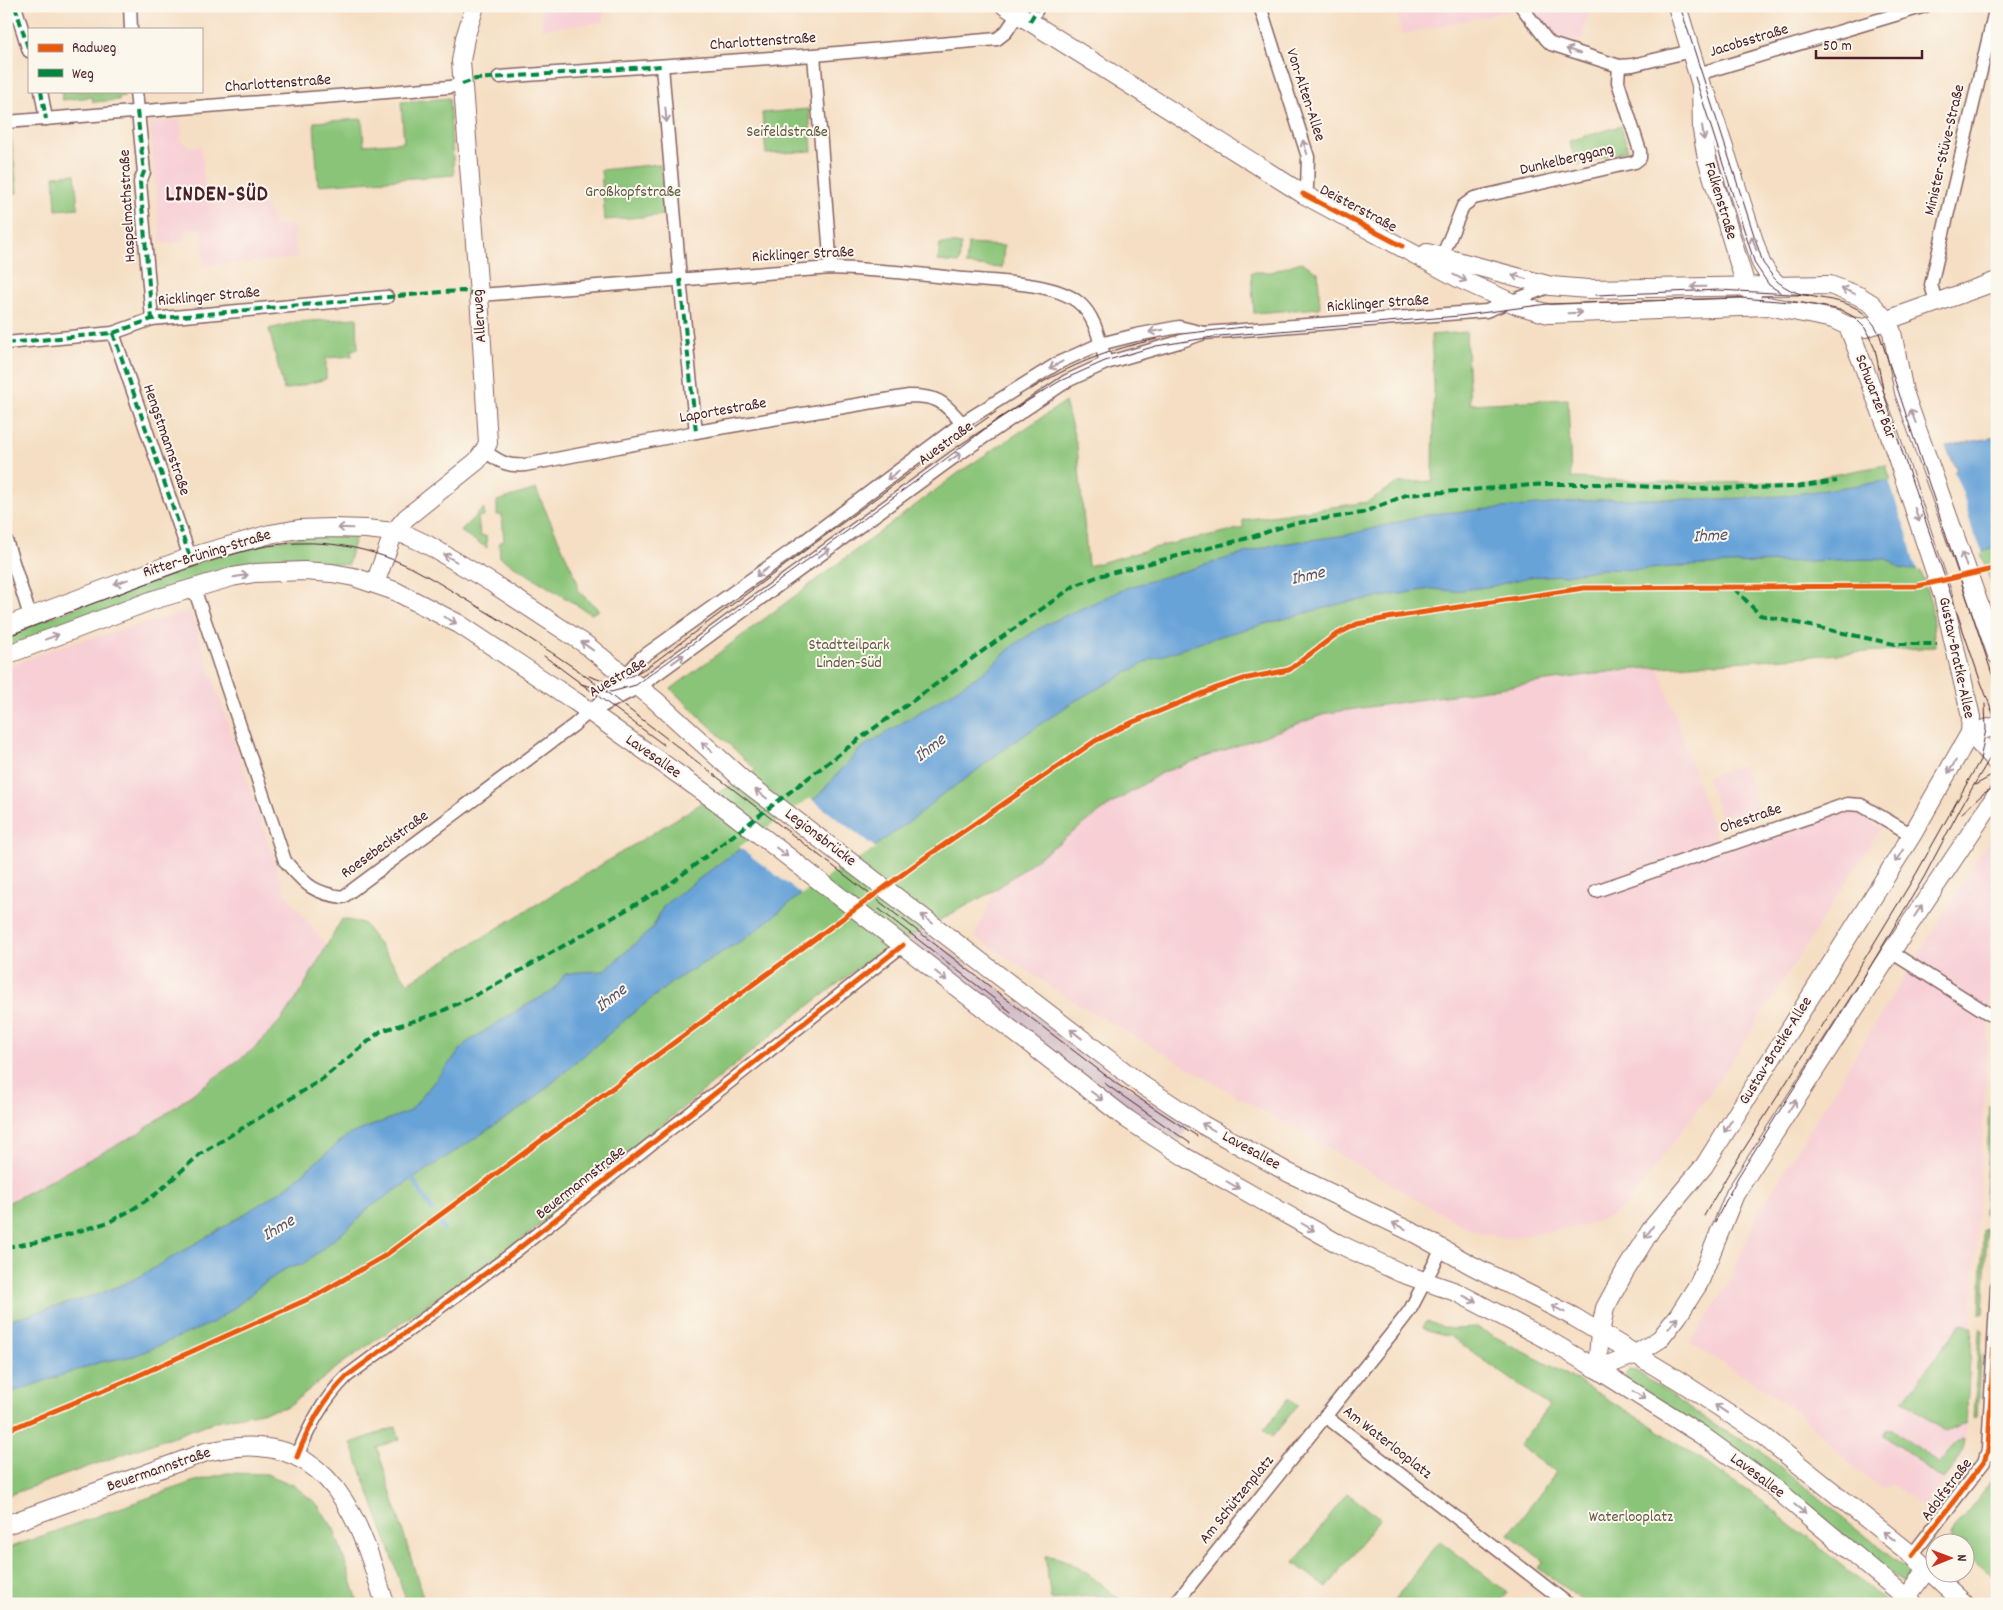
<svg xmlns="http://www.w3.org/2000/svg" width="2003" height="1610" viewBox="0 0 2003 1610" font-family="Dekko,sans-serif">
<rect width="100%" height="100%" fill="#fbf7ec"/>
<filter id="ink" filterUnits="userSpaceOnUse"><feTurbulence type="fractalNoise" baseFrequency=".02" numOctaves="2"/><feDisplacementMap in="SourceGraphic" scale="10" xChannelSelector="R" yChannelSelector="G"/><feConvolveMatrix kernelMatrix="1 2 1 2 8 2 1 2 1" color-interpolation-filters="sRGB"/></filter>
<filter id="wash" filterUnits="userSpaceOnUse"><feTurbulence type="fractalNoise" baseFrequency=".0096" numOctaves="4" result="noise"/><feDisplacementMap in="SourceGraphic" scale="20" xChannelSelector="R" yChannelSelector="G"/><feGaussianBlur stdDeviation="1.12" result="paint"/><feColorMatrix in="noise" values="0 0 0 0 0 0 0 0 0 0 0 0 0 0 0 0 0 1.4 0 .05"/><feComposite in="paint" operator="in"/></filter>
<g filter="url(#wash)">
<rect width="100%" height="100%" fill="#f5dec3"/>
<g fill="#f7cfd5">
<path d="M541,6H603L604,22L542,29Z"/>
<path d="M1396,6H1512L1515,10L1402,34Z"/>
<path d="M1532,6H1595L1587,18L1582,41L1555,35Z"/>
<path d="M180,120L182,136L180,139L190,147L201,146L205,192L215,200L261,196L262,204L266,205L274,225H293L297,258L204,266L202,228L183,230L184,242L161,244L150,123Z"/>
<path d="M190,611L285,892L326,946L297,998L280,1021L255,1048L141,1132L6,1204V668L55,648Z"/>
<path d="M1659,667L1720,850L1838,812H1854L1881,828L1726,1070L1628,1204L1610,1216L1584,1226L1509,1238L1483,1234L1456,1222L1073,1001L975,936L995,890L1107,807L1161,773L1328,713L1622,670Z"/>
<path d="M1743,765L1758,808L1733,816L1732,812L1720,816L1707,777Z"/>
<path d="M1990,838L1997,842V881L1965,1440L1963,1455L1924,1509L1892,1484L1882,1489L1854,1468L1801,1415L1759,1385L1690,1343L1728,1285L1756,1217Z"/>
</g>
<path fill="#d2bdc8" d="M875,914H900L1120,1080L1152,1103L1191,1124L1179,1141L1138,1115L1098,1087Z"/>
<g fill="#8ac478" stroke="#6a7252">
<path d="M62,91H124V96L119,97V100L93,102L92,97L62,100Z"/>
<path d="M449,98L454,175L318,185L314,122L362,119L364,145L404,142L401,102Z"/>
<path d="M809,109L812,151L766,154L762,113Z"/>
<path d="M1621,126L1628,150L1577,165L1569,141Z"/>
<path d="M11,134L17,193L6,194V135Z"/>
<path d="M660,164L665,215L605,220L601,170Z"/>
<path d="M75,174L78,208L56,210L54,176Z"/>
<path d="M940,244H961L959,263L938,261Z"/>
<path d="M968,244L1004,246L1002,268L966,265Z"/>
<path d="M1301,262L1318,272L1320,308L1254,313L1251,272H1271Z"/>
<path d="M357,318L358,349L351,350L352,356L326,358V379L284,390L269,329L297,322Z"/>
<path d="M1466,332L1470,404L1568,399L1571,478L1692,483L1794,482L1886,465L1931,603L1935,647L1622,670L1328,713L1161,773L1107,807L995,890L874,956L790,1020L515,1245L344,1362L287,1407L216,1421L6,1496V1204L141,1132L255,1048L280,1021L297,998L342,919L363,923L408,983L756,770L671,689L961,471L1065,402L1077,446L1088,566L1165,545L1243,528V520L1367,502L1398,483L1433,481L1434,386L1431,335Z"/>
<path d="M536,489L578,583V591L599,610L591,614L500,557L499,542L504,541L502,515H497V501Z"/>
<path d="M484,508V516L478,517L480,536H486L487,548L460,531Z"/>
<path d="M307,536L355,537L348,565C266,552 206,574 131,603C89,619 48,634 6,650V634L215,556L262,543Z"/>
<path d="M1997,547V599L1980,551Z"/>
<path d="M1990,1106H1993L1987,1213L1984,1215Z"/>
<path d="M1987,1229L1983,1315H1980L1983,1231Z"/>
<path d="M1427,1321L1439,1326L1452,1329L1478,1328L1557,1369L1646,1422L1762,1501L1889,1604H1587L1538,1568L1543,1561L1509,1534L1556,1473L1519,1445L1549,1406L1450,1336L1430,1331L1423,1327Z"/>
<path d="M1962,1323L1972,1328L1966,1423L1945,1432L1903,1400Z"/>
<path d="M1979,1329H1982L1977,1416L1974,1417Z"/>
<path d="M1628,1370L1636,1371L1722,1430L1753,1445L1918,1578L1910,1588L1802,1501L1627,1380L1625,1375Z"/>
<path d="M1289,1398L1298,1405L1272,1437L1264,1430Z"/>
<path d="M396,1427L400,1439L377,1447L425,1604H407L391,1553L351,1443Z"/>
<path d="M1887,1428L1892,1429L1939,1464L1956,1442L1963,1439L1965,1440C1963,1455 1953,1468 1943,1479L1883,1435Z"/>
<path d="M227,1473L267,1474L293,1485L317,1504L334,1529L359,1604H6V1549L192,1482Z"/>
<path d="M1997,1474V1580L1966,1555V1542H1951L1950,1535L1953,1530Z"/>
<path d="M1347,1493L1380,1518L1327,1588L1294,1563Z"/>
<path d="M1440,1541L1507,1592L1498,1604L1393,1602Z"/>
<path d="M1045,1556C1071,1555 1102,1586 1122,1601V1604H1099L1098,1595L1051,1600Z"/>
</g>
<path fill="#67a3d8" stroke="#586182" d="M1997,437V547L1988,550L1913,570L1901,569L1887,559L1833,560L1682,566L1639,570L1602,569L1565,575L1529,577L1493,586L1455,591L1431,589L1343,603L1217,637L1150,660L1073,702L1004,749L967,778L940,796L922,812L874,847L828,873L746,938L675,980L627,1018L529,1103L367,1209L357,1221L302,1265L287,1268L260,1286L238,1305L212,1323L134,1356L101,1362L6,1394V1321L100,1294L139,1277L230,1223L284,1189L348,1135L410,1111L466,1043L521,1008L553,991L565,974L578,972L604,971L652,929L664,905L724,860L817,797L860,749L984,672L1015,644L1045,625L1126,588L1273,545L1347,535L1430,514L1610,499H1724L1782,496L1957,471L1946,446Z"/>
<g fill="#f5dec3">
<path d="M1953,469L1963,494L1972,529L1983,553L1918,571L1914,563L1907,533L1898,509L1889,480Z"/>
<path d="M810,798L876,848L830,875L802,895L739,847Z"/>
</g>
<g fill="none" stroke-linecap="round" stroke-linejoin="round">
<g stroke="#67a3d8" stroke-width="4.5">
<path d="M412,1178L432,1210"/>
<path d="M438,1219L444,1229"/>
</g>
</g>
</g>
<g filter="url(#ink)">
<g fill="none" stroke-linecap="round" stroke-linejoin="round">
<g stroke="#866260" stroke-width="15">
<g id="street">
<path d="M15,6L29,51"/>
<path d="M130,6L131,29"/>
<path d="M1260,6L1308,157L1307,187L1303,194"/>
<path d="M1521,6L1546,39L1551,44L1619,66L1633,65L1691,51"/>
<path d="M1030,21L1039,6"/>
<path d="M814,55L831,268"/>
<path d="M662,66L680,279L696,432"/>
<path d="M1698,74L1925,6"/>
<path d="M499,77L814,55L997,39L1006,32L1018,14"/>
<path d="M41,91L46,119"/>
<path d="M136,91L144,172L140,182L152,319"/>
<path d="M6,122L450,87L462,84"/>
<path d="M1442,257L1463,206L1474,198L1635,162L1640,158V151L1618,82L1619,66"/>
<path d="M479,295L831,268C875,269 919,274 964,279C995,282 1053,282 1078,302C1096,316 1100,343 1106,363"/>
<path d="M1936,301L1931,285L1996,6"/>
<path d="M113,333L190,557"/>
<path d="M6,343L113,333L152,319L387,297"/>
<path d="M484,451C500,461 506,467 525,465L696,432L909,396C939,396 943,402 962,423"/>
<path d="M6,540L30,616"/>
<path d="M194,588L285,861C305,883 311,893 343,897L574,725L609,694L641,658L791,551L962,423L1058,363L1100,344L1136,335L1179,327L1204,333"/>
<path d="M602,706L639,687L953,458L1067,381L1106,363L1179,342L1204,333L1486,311L1551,286"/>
<path d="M1596,891L1847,804L1861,805L1912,835"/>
<path d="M1891,952L1997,1019"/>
<path d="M1325,1416L1568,1604"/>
<path d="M297,1457C309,1426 323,1400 347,1376L513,1253L903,945"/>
<path d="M1912,1555L1984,1462L1988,1450L1997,1286"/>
<path d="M1175,1604L1400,1323L1410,1310L1442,1249"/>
</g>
</g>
<g stroke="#866260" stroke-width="20">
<g id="secondary">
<path d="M1005,6L1303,194L1462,280L1517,305L1549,314L1768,306L1833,319L1848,326L1865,328L1997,281"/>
<path d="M1677,6L1701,85L1702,130L1707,159L1746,286L1752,294"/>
<path d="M1707,95L1761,263L1769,276L1778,285"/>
<path d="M1427,253L1551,286L1588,289L1830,285L1859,296L1872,304L1886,320L1892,332L1904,392L1997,655"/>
<path d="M375,583L394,532L406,518L477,461L484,451L488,443L479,295L461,61L465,38L475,6"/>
<path d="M6,626L190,557L270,534L299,529L332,528L366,529L394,532L409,536L428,545L492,583L585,644L655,700L743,780L1142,1085L1203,1125L1289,1173L1418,1235L1471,1265L1574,1317L1678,1380L1762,1435L1912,1555L1965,1604"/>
<path d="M6,655L153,600L232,577L255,573L304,571L332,573L354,577L395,591L459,624L576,702L716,801L1127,1119L1185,1157L1337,1243L1401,1273L1456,1292L1548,1340L1597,1369L1700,1434L1776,1489L1914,1604"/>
<path d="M1970,733L1997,763"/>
<path d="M1970,733L1997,726"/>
<path d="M1597,1369L1600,1333L1605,1308L1624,1273L1652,1228L1704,1166L1912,835L1970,733L1971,717L1943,596L1887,427L1848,326"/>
<path d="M1597,1369L1636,1354L1660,1339L1678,1316L1699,1283L1735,1194L1891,952L1997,794"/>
<path d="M6,1525L206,1452C224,1449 241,1445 259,1447C341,1452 365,1539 385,1604"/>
<path d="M1907,1597L1928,1568"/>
</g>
</g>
<use href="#street" stroke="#fff" stroke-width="12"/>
<use href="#secondary" stroke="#fff" stroke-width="18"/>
<g stroke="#4a1f2b" stroke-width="1">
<path d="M1680,6L1763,263C1768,269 1772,277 1778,282C1810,309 1855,286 1879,333L1997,689"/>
<path d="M1695,77L1755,264L1769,285L1780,292"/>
<path d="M1596,295L1719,290L1809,295"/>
<path d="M1181,334L1253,326"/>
<path d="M1030,390C1069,365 1111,349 1157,339"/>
<path d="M6,637C62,615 117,594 173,574C214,560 257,543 301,543C329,542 357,547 383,556C414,566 440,584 467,600C505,623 543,646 579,671L1117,1084L1197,1136"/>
<path d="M544,656L664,745"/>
<path d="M589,676C614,687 627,679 649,666L945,447L996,412"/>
<path d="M581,684L611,692L636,685L935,467L998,419L1060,381L1105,361L1156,346L1219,336L1459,316L1547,304L1741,298L1803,303L1831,308L1843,311L1854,317L1865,328L1875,349L1884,394L1907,467L1979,677L1997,724"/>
<path d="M1975,785L1997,773"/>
<path d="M1962,813L1984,793L1997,787"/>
<path d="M879,909L1011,1012"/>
<path d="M1104,1083L1190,1143"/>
<path d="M1704,1216L1730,1171L1859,968L1916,874L1980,760L1986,729L1985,704"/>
<path d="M1715,1222L1738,1177L1867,972L1924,877L1961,807L1997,746"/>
</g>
<g stroke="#00873e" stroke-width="4" stroke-dasharray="8 4" stroke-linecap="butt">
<path d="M15,6L29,51"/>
<path d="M1030,21L1039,6"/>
<path d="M462,84L476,79L662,66"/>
<path d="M41,91L46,119"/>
<path d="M137,111L144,172L140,182L152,319"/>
<path d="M680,279L696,432"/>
<path d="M113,333L190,557"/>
<path d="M6,343L113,333L152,319L442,292L463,291L479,295"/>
<path d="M1734,588L1760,615L1894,644H1937"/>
<path d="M6,1247L50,1240L109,1222L133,1209L156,1194L200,1154L321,1080L381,1031L436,1014L490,988L666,887L859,739L1074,586L1099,576L1252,537L1291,524L1362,513L1406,495L1546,484H1601L1692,489L1796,487L1837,481"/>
</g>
<g stroke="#fbf7ec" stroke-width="8">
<g id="cycleway">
<path d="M1303,194L1402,246"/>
<path d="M6,1431L126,1381L315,1296L383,1257L926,857L1095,741L1133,722L1216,688L1243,679L1289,670L1334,636L1357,624L1393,617L1584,588L1918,586L1997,568"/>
<path d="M297,1457C309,1426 323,1400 347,1376L513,1253L903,945"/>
<path d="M1912,1555L1984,1462L1988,1450L1997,1286"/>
</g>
</g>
<use href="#cycleway" stroke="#e8590c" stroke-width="5"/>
</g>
<defs><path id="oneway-shaft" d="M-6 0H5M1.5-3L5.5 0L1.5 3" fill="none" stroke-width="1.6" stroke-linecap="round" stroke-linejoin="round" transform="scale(1.25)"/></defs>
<g stroke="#ae9aa0">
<use href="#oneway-shaft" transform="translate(1573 51) rotate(-161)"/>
<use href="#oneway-shaft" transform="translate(666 115) rotate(85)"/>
<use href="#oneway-shaft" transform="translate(1703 133) rotate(83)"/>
<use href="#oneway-shaft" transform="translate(1305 147) rotate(-108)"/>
<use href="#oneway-shaft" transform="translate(1754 243) rotate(-108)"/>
<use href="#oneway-shaft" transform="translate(1519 277) rotate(-165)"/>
<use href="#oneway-shaft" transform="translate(1460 278) rotate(27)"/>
<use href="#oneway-shaft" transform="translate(1698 287) rotate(179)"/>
<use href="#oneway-shaft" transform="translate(1848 291) rotate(-158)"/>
<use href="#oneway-shaft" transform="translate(1575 313) rotate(-2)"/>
<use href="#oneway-shaft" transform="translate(1156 331) rotate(170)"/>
<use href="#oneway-shaft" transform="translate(1056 365) rotate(151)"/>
<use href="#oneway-shaft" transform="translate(1913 416) rotate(-111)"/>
<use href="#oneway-shaft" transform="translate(955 457) rotate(-36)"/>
<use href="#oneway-shaft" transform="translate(893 475) rotate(143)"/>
<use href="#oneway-shaft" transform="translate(1917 515) rotate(72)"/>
<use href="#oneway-shaft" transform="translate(345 528) rotate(-178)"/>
<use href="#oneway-shaft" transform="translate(824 553) rotate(-36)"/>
<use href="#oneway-shaft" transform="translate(450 558) rotate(-150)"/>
<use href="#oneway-shaft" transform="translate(1964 559) rotate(-109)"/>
<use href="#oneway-shaft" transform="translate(762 572) rotate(145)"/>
<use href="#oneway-shaft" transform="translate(241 576) rotate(-10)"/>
<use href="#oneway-shaft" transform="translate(121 582) rotate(160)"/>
<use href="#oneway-shaft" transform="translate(450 620) rotate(28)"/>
<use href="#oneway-shaft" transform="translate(52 637) rotate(-21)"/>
<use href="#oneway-shaft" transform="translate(587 646) rotate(-144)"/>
<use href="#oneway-shaft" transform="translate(678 659) rotate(-36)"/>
<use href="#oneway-shaft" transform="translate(707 747) rotate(-138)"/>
<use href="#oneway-shaft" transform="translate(1952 767) rotate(121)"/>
<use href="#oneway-shaft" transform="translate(761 794) rotate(-143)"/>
<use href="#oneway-shaft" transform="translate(782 852) rotate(37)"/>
<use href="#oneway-shaft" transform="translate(1899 856) rotate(122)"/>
<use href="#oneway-shaft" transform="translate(1918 911) rotate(-56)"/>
<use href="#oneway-shaft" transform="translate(927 919) rotate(-143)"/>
<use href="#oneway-shaft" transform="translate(941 976) rotate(39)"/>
<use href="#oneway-shaft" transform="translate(1076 1034) rotate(-142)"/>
<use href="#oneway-shaft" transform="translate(1097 1096) rotate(37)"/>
<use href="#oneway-shaft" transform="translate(1792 1106) rotate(-57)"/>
<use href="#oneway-shaft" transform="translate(1728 1126) rotate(122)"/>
<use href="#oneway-shaft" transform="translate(1208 1127) rotate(-150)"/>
<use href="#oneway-shaft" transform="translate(1233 1185) rotate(30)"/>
<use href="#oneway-shaft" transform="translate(1399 1226) rotate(-155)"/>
<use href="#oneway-shaft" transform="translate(1308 1227) rotate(30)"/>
<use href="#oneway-shaft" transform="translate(1649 1232) rotate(124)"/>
<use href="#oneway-shaft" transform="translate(1470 1299) rotate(27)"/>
<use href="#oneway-shaft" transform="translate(1558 1309) rotate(-153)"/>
<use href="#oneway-shaft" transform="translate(1673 1323) rotate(-51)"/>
<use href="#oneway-shaft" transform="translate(1639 1395) rotate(32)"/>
<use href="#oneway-shaft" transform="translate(1721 1409) rotate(-146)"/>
<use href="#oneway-shaft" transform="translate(1800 1509) rotate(39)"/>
<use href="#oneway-shaft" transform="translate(1889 1536) rotate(-142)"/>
</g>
</g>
<g text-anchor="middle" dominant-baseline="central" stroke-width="4" stroke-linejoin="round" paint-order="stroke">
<g font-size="16" fill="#4a1f2b" stroke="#fbf7ec">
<text transform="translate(1749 41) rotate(-17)">Jacobsstraße</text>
<text transform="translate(763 42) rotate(-4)">Charlottenstraße</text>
<text transform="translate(278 84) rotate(-4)">Charlottenstraße</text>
<text transform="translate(1305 95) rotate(72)">Von-Alten-Allee</text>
<text transform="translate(1945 150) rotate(-77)">Minister-Stüve-Straße</text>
<text transform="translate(1567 160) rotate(-13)">Dunkelberggang</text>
<text transform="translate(1720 201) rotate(73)">Falkenstraße</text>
<text transform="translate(128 206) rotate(-93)">Haspelmathstraße</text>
<text transform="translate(1358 209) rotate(28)">Deisterstraße</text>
<text transform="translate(803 255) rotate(-3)">Ricklinger Straße</text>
<text transform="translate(209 297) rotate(-5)">Ricklinger Straße</text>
<text transform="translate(1378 304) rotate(-4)">Ricklinger Straße</text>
<text transform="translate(480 316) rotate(-94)">Allerweg</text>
<text transform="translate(1875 397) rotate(69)">Schwarzer Bär</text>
<text transform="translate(723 411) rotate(-10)">Laportestraße</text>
<text transform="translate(166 440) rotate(71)">Hengstmannstraße</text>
<text transform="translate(946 444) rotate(-36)">Auestraße</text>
<text transform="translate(207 554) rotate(-17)">Ritter-Brüning-Straße</text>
<text transform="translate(1956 658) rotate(78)">Gustav-Bratke-Allee</text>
<text transform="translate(618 678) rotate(-30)">Auestraße</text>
<text transform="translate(653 757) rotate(35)">Lavesallee</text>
<text transform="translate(1751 819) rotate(-19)">Ohestraße</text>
<text transform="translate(820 838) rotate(37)">Legionsbrücke</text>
<text transform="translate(385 845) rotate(-36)">Roesebeckstraße</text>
<text transform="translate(1776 1051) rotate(-58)">Gustav-Bratke-Allee</text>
<text transform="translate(1251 1151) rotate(29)">Lavesallee</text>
<text transform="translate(581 1183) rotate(-38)">Beuermannstraße</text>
<text transform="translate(1387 1443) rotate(38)">Am Waterlooplatz</text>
<text transform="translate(159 1470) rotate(-19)">Beuermannstraße</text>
<text transform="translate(1757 1476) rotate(37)">Lavesallee</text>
<text transform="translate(1947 1490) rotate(-53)">Adolfstraße</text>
<text transform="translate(1237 1500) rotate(-51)">Am Schützenplatz</text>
</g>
<g font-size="16" fill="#605946" stroke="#fbf7ec">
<text x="787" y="132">Seifeldstraße</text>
<text x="633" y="192">Großkopfstraße</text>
<text x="849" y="645">Stadtteilpark<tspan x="849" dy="18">Linden-Süd</tspan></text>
<text x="1631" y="1517">Waterlooplatz</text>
</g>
<g font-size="18" font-style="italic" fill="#565470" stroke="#fbf7ec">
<text transform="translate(1710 537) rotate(-3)">Ihme</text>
<text transform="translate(1308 577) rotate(-13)">Ihme</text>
<text transform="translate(931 749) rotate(-38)">Ihme</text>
<text transform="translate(612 999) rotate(-38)">Ihme</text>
<text transform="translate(279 1229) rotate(-31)">Ihme</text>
</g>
<g font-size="21" font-weight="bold" letter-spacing="1" fill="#4a1f2b" stroke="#fbf7ec">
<text x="217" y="196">LINDEN-SÜD</text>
</g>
</g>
<rect width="2003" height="1610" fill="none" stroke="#fbf7ec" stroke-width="25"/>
<rect x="28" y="28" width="175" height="65" fill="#fbf7ec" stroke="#b4a19f"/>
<rect x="38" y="44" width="25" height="8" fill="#e8590c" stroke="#b4a19f"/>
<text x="72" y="52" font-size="15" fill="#4a1f2b">Radweg</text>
<rect x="38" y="69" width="25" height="8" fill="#00873e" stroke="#b4a19f"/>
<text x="72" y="78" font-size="15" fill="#4a1f2b">Weg</text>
<g transform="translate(1950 1558) rotate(89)"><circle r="24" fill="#fbf7ec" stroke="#b4a19f"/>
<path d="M0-4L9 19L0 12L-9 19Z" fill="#c8321e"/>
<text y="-8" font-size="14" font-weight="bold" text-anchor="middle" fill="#4a1f2b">N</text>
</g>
<path d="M1816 50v8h106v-8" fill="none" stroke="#4a1f2b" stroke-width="2.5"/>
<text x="1823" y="50" font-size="15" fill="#4a1f2b" stroke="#fbf7ec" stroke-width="4" paint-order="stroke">50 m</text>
</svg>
